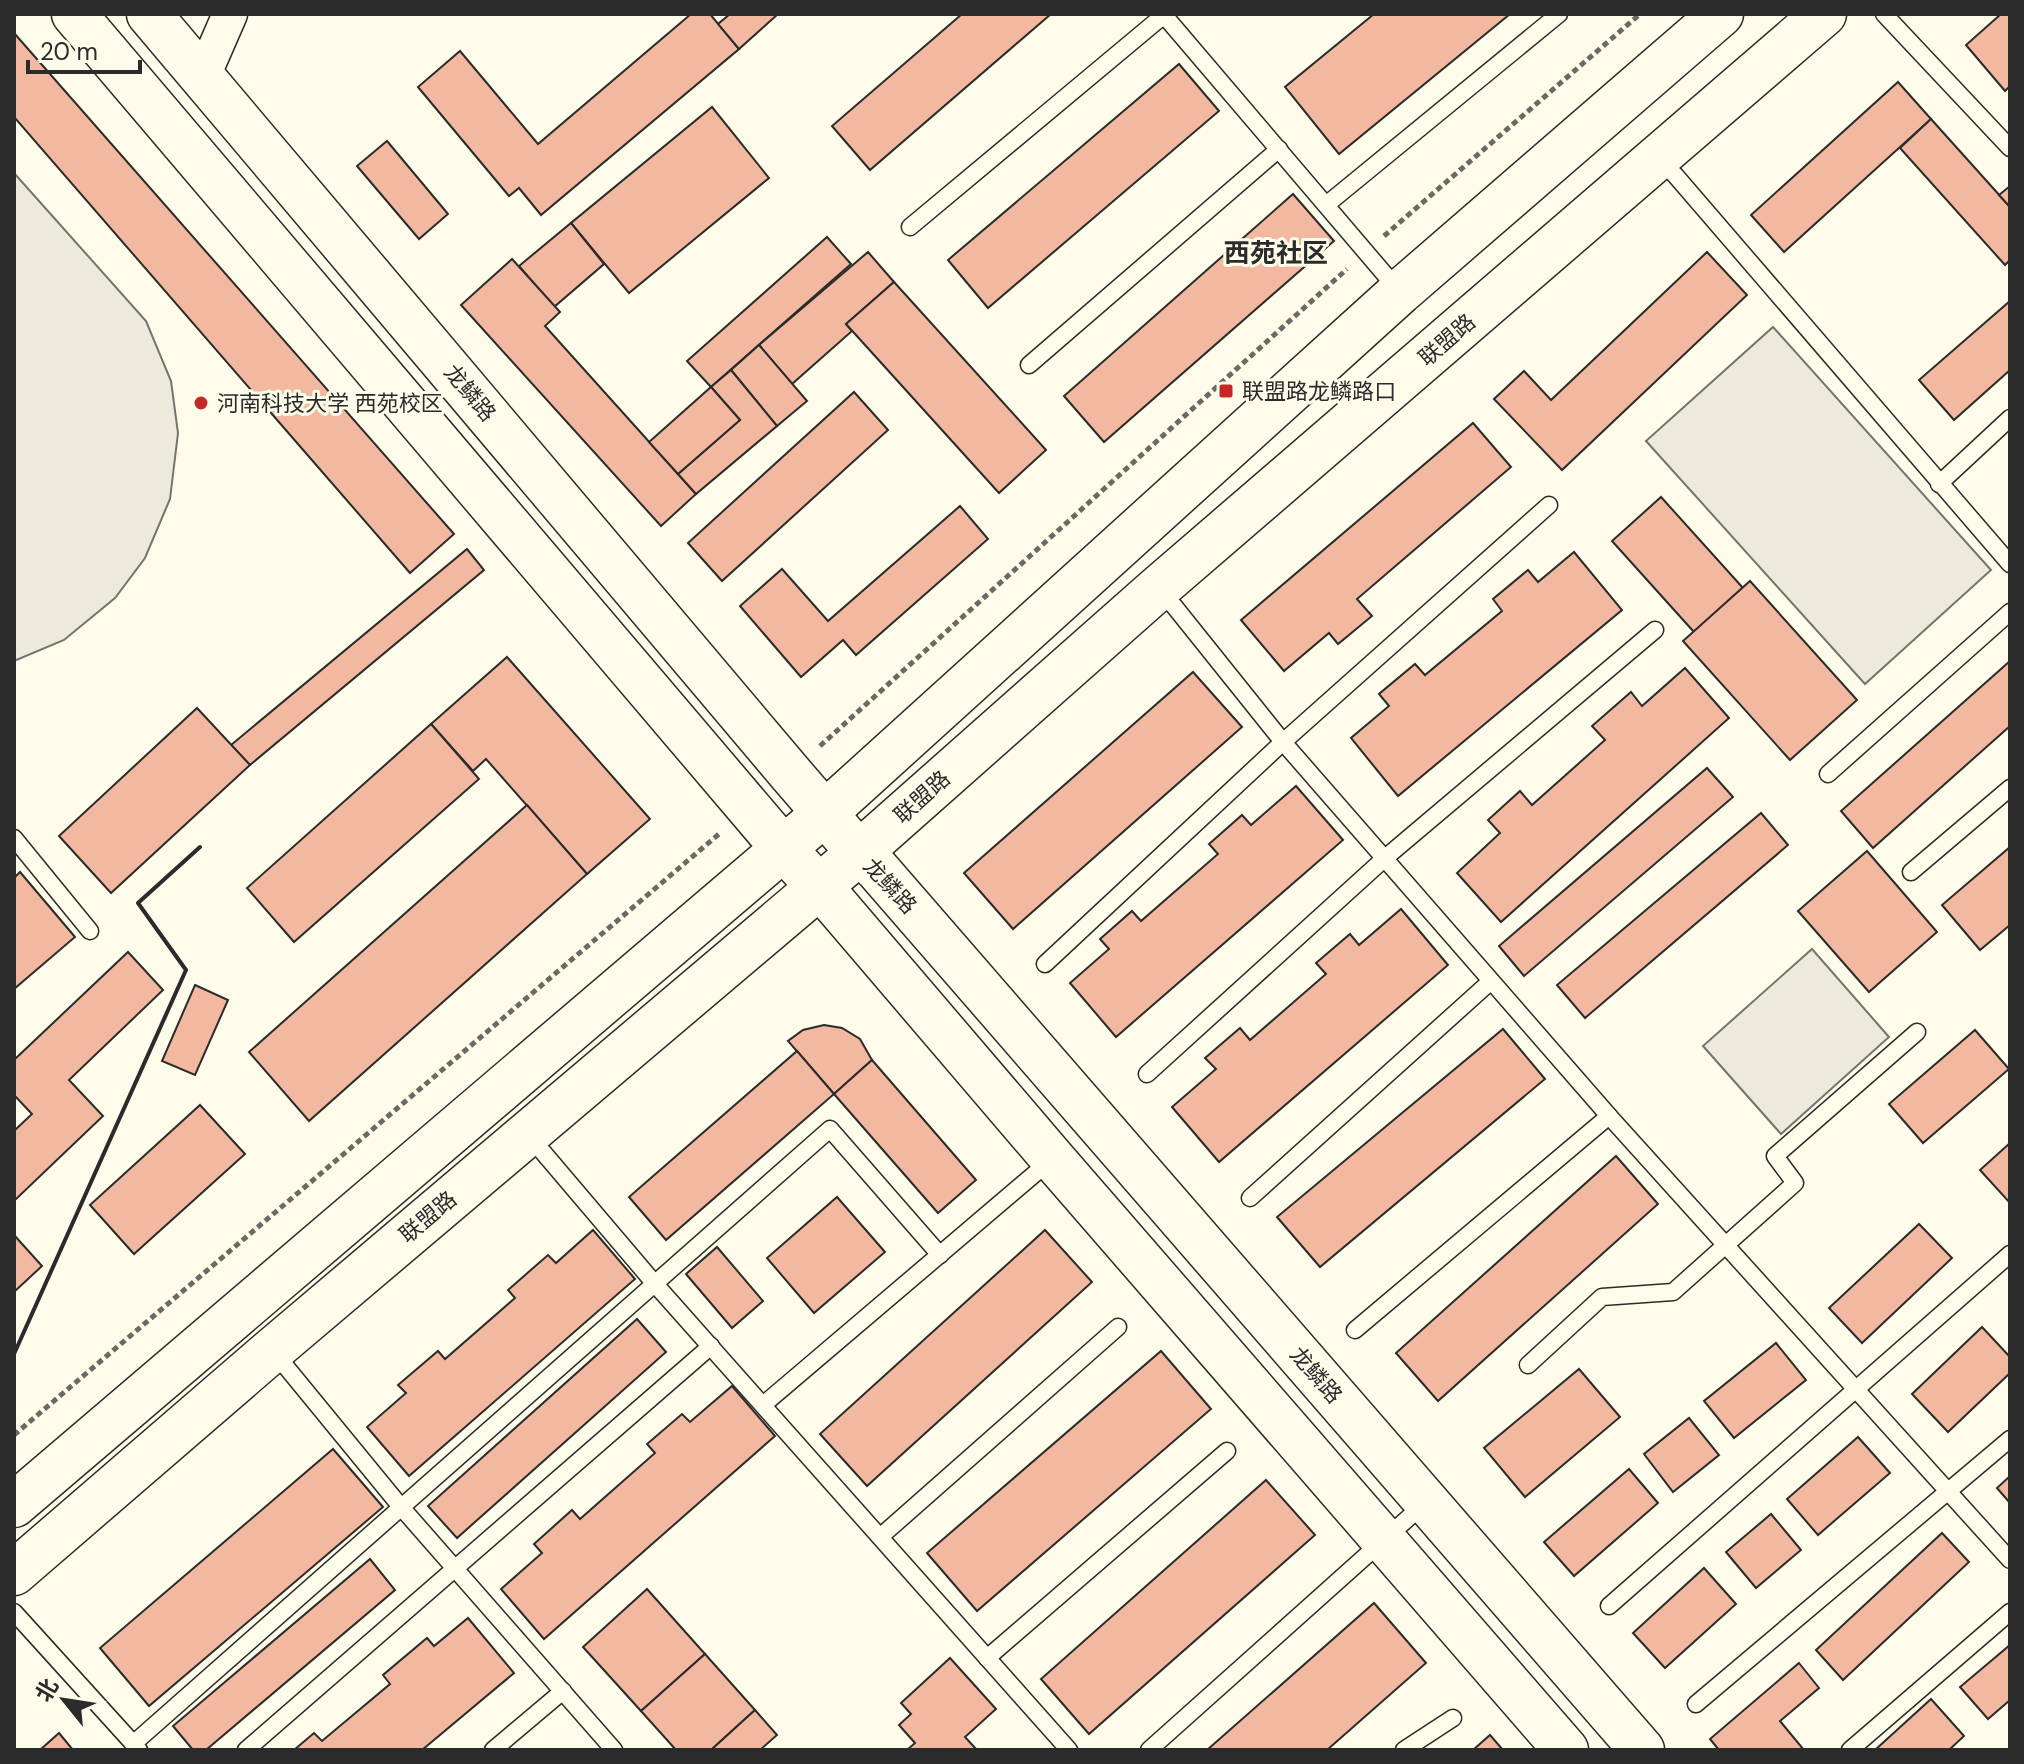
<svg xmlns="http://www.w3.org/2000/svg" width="2024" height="1764" viewBox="0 0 2024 1764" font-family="'DM Sans','Noto Sans SC',sans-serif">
<rect width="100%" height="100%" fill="#fdfbea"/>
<g fill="#ecebdb" stroke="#74746e" stroke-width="2">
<path d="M14,173L146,321L171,381L178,433L170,499L145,558L115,598L64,640L14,661Z"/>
<path d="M1773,327L1991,570L1865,684L1646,441Z"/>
<path d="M1812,949L1889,1037L1781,1134L1703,1046Z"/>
</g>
<g fill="#f2b8a0" stroke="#2b2b2b" stroke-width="2">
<path d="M691,14H710L739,49L541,215L519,188L509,196L418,87L460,51L538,144Z"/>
<path d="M730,14H778L739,49L718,24Z"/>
<path d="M962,14H1051L870,170L832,126Z"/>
<path d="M1374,14H1510L1339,154L1285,87Z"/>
<path d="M2001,14H2010V86L2005,91L1966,45Z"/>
<path d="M14,33L454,534L410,573L14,117Z"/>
<path d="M1179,64L1219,111L988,308L948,260Z"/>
<path d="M1898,82L1931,119L1784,252L1751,215Z"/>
<path d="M712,107L769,178L629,293L571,223Z"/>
<path d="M1931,119L2010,207V260L2005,265L1900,148Z"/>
<path d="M387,141L448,214L419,239L357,166Z"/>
<path d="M2010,186V207L1999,195Z"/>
<path d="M1293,194L1334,241L1104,442L1064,396Z"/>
<path d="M571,223L604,264L554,307L519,266Z"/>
<path d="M827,237L851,264L711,387L687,361Z"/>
<path d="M868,252L894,282L846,324L852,331L792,384L759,345Z"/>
<path d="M1707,252L1747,295L1562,470L1494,399L1524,371L1551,400Z"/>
<path d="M512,259L560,312L545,326L696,494L661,526L461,305Z"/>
<path d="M894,282L1046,450L999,493L846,324Z"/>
<path d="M2010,301V370L1954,420L1919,380Z"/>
<path d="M759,345L807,401L777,426L731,370Z"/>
<path d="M731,370L777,426L696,494L678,474L740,420L711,387Z"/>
<path d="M711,387L740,420L678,474L649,442Z"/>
<path d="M854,392L888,430L722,581L688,543Z"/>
<path d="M1473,423L1511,467L1357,599L1372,616L1338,644L1329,633L1284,671L1241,620Z"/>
<path d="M1661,497L1743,588L1694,632L1612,541Z"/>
<path d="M960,506L988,539L856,655L843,640L801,677L740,606L782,569L828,621Z"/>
<path d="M467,549L484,570L250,765L231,745Z"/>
<path d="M1574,552L1622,610L1398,796L1351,738L1389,706L1379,694L1415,664L1425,675L1502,611L1493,599L1528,570L1538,582Z"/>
<path d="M1750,581L1857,700L1790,760L1683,641Z"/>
<path d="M507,657L650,819L587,874L486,759L473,771L431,724Z"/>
<path d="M2010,661V726L1873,848L1841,811Z"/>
<path d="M1685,668L1729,718L1501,922L1457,873L1500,833L1488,820L1520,791L1532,805L1605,740L1592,726L1631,692L1642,706Z"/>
<path d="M1193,672L1242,727L1013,929L964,873Z"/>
<path d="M197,708L250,765L111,893L59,836Z"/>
<path d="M431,724L479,779L294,942L247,888Z"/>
<path d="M1707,768L1733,797L1524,976L1499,946Z"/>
<path d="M1296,786L1343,840L1116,1037L1070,983L1109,949L1100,939L1132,911L1141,921L1218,854L1209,844L1242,815L1251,825Z"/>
<path d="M527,805L587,874L309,1121L249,1052Z"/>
<path d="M1761,813L1788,845L1585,1018L1557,985Z"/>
<path d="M2010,847V925L1980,950L1942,905Z"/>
<path d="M1867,851L1937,932L1869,992L1798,911Z"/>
<path d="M20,872L75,937L14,989V878Z"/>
<path d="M1401,909L1448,965L1219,1162L1172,1107L1216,1069L1205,1058L1240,1028L1250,1040L1326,974L1316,963L1350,934L1359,945Z"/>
<path d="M128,952L163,990L69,1080L103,1116L14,1201V1131L32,1114L14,1095V1060Z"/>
<path d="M195,985L228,1000L195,1075L162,1061Z"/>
<path d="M824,1025L842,1028L860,1039L872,1060L834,1094L788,1041L803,1030Z"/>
<path d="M1503,1029L1545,1079L1320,1267L1277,1217Z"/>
<path d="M1975,1030L2009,1069L1923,1143L1889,1104Z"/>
<path d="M797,1051L834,1094L666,1240L629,1197Z"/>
<path d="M872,1060L976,1180L938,1213L834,1094Z"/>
<path d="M200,1105L245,1154L134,1254L90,1205Z"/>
<path d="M2010,1143V1203L1980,1170Z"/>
<path d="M1616,1156L1658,1204L1438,1401L1396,1353Z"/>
<path d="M837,1197L885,1252L814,1313L767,1258Z"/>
<path d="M1919,1224L1952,1258L1862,1343L1829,1308Z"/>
<path d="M593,1230L635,1279L409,1476L367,1427L406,1393L398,1385L438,1351L445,1359L515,1298L508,1290L548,1255L556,1263Z"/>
<path d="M1045,1230L1092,1282L867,1486L820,1434Z"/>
<path d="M14,1235L42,1266L14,1292Z"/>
<path d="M717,1247L763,1301L732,1328L686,1274Z"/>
<path d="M637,1319L666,1352L457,1538L428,1506Z"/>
<path d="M1982,1327L2010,1357V1373L1948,1432L1912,1394Z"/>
<path d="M1776,1343L1806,1380L1734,1438L1704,1401Z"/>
<path d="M1161,1351L1211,1409L977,1611L927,1553Z"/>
<path d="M1579,1369L1620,1417L1525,1497L1484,1448Z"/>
<path d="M732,1386L775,1436L544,1639L501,1589L542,1553L534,1544L572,1510L580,1519L655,1453L647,1444L682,1414L690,1422Z"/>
<path d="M1689,1418L1719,1455L1673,1492L1644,1454Z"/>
<path d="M1858,1437L1890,1473L1818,1535L1787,1499Z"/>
<path d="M333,1449L383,1507L149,1706L100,1648Z"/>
<path d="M1629,1469L1658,1503L1574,1576L1544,1542Z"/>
<path d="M2010,1476V1503L1997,1488Z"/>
<path d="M1266,1480L1315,1535L1089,1734L1041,1679Z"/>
<path d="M1771,1514L1801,1550L1756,1588L1726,1552Z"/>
<path d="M1942,1533L1969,1562L1843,1680L1816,1650Z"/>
<path d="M370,1559L395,1590L206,1750H193L173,1726Z"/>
<path d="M1704,1568L1736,1604L1665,1668L1633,1633Z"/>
<path d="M647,1589L705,1654L641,1711L583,1647Z"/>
<path d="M1374,1603L1426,1663L1327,1750H1207Z"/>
<path d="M468,1618L514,1673L422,1750H294L314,1733L322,1741L390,1684L383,1675L427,1638L434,1646Z"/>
<path d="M2010,1645V1700L1988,1719L1960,1687Z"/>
<path d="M705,1654L755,1710L711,1750H676L641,1711Z"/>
<path d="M950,1658L996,1709L965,1737L977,1750H907L915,1743L899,1725L911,1714L901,1703Z"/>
<path d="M1799,1663L1819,1688L1780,1721L1804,1750H1719L1710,1739Z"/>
<path d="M1931,1699L1964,1736L1949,1750H1875Z"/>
<path d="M755,1710L777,1735L760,1750H711Z"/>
<path d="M59,1733L73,1750H40Z"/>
<path d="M1490,1735L1503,1750H1473Z"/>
</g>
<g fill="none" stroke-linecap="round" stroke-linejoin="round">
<g stroke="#2b2b2b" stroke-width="19">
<g id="lane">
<path d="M1163,14L1399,291"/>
<path d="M1884,14L2010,148"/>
<path d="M1659,160L1675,175L2010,564"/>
<path d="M1326,205L1559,14"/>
<path d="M910,227L1164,15"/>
<path d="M1029,365L1279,149"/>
<path d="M1939,484L2010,418"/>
<path d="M1157,591L1174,606L1283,742L1609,1116L1355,1330"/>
<path d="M1828,774L2010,612"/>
<path d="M14,838L90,931"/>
<path d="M1911,872L2010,788"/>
<path d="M1045,964L1283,742L1549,505"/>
<path d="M1147,1074L1385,858L1655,630"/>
<path d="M1609,1116L2010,1560"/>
<path d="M525,1136L542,1151L655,1284L1069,1750"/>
<path d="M1250,1198L1491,981"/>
<path d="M271,1353L287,1368L401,1507L614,1750"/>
<path d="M1528,1365L1602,1297L1673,1292L1795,1183L1775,1156L1917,1032"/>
<path d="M763,1405L1051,1160"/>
<path d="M880,1537L1118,1327"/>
<path d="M1609,1606L2010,1254"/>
<path d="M14,1612L139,1750"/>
<path d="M987,1658L1227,1451"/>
<path d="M1696,1704L2010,1439"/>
<path d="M133,1744L830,1129L940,1255"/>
<path d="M246,1750L711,1346"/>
<path d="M493,1750L563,1691"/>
<path d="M1149,1750L1425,1503"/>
<path d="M1404,1750L1453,1718"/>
<path d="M1850,1750L2010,1612"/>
</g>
</g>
<g stroke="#2b2b2b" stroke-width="37">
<path id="street" d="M203,76L230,14"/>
</g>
<g stroke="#2b2b2b" stroke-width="47">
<g id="secondary">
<path d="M74,14L783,848L836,905L1053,1159L1566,1750"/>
<path d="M149,14L790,773L859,853L877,869L1642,1750"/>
<path d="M14,1505L825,813L1400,292L1721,14"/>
<path d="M14,1573L270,1352L859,853L1156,590L1824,14"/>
</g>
</g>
<g stroke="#6a6964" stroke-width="5" stroke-dasharray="6 4" stroke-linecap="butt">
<path d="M1384,236L1640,14"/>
<path d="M820,746L1347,269"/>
<path d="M14,1435L719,834"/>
</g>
<use href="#lane" stroke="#fdfbea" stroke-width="16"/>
<use href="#street" stroke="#fdfbea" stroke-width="34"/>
<use href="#secondary" stroke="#fdfbea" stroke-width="44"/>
<path stroke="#2b2b2b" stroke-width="4" d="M14,1354L186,970L138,903L200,847"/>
</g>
<g fill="#c62828" stroke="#fdfbea" stroke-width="3">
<rect x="1218" y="383" width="16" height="16" rx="4"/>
<circle cx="201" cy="403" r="8"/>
</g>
<g text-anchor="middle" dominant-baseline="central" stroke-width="6" stroke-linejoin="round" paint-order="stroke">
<g font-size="22" fill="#2b2b2b" stroke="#fdfbea">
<text transform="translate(1447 340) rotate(-41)">联盟路</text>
<text transform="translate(470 393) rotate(50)">龙鳞路</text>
<text transform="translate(922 797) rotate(-42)">联盟路</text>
<text transform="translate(890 886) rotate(47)">龙鳞路</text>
<text transform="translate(428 1217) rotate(-40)">联盟路</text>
<text transform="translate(1316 1375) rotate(49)">龙鳞路</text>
</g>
<g font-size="22" fill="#2b2b2b" stroke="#fdfbea" text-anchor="start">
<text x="1242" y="391">联盟路龙鳞路口</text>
<text x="217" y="403">河南科技大学 西苑校区</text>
</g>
<g font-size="26" font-weight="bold" fill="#2b2b2b" stroke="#fdfbea">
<text x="1276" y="253">西苑社区</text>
</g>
</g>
<rect width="2024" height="1764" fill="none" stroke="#2b2b2b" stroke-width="32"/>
<g transform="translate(64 1700) rotate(300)" stroke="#fdfbea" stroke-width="6" paint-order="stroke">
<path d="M0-6L14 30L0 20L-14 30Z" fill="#2b2b2b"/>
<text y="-12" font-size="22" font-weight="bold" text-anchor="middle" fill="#2b2b2b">北</text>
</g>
<path d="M28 60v12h112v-12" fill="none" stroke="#2b2b2b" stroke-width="4"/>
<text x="40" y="60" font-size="24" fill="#2b2b2b" stroke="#fdfbea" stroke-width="6" paint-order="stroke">20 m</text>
</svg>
